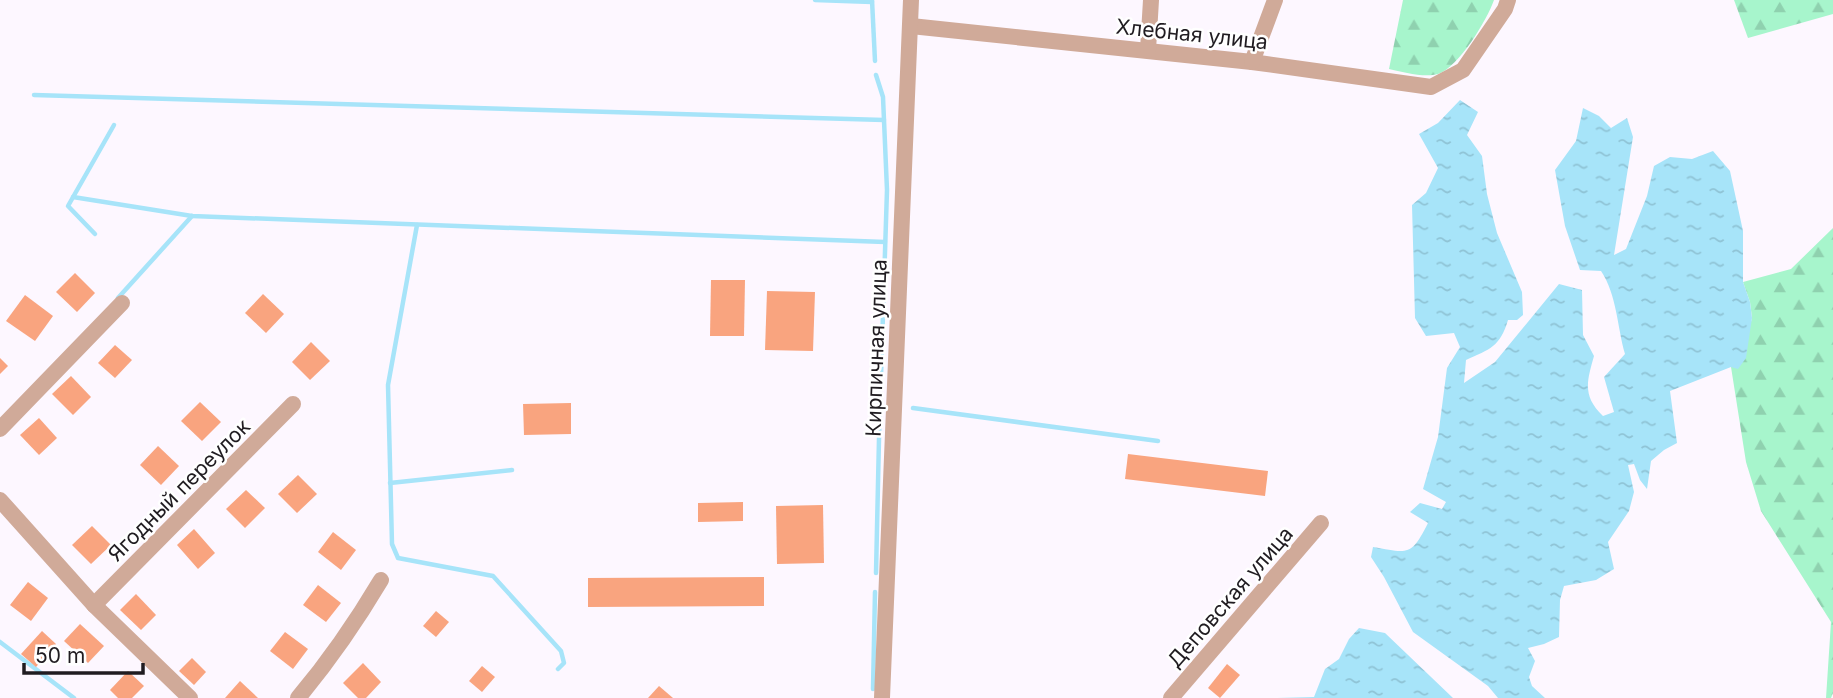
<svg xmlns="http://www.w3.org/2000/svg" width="1833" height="698" viewBox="0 0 1833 698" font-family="Inter,sans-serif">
<defs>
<pattern id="forest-firs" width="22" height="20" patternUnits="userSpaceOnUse" patternTransform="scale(1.75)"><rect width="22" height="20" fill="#a7f5cc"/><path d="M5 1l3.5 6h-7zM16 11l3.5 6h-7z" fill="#8fd1af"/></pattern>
<pattern id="water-ripples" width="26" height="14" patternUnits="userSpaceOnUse" patternTransform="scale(1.75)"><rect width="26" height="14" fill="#a7e4f9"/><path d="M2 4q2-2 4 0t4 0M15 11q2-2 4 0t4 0" fill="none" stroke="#8fc3d5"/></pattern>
</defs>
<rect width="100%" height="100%" fill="#fdf7ff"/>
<g fill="url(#forest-firs)">
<path d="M1403,0H1494C1487,20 1459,67 1438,74C1424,78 1403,72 1389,69Z"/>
<path d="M1734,0H1833V14L1748,38Z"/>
<path d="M1833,228V693L1831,698H1826L1831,622L1761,511L1746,462L1731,367L1747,337L1752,318L1750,302L1743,282L1791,269Z"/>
</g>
<g fill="url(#water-ripples)">
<path d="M1460,100L1478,112L1467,135L1482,156L1487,194L1497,233L1522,292L1523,315L1517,320H1508C1500,347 1490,349 1466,360L1464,383L1495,362L1559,284L1582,290L1583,335L1594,356C1587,381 1582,396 1603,416L1614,412L1604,377L1625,354C1617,326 1617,295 1601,271L1580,270L1565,226L1555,170L1576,141L1583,108L1599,116L1611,128L1627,118L1633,137L1614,255L1626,249L1647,196L1654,166L1670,157L1692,159L1713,151L1730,171L1743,231V282L1750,302L1752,318L1746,358L1738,369L1731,367L1670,391L1677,443L1664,450L1651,461L1647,489L1640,480L1634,464L1628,465L1634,492L1629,511L1608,542L1614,569L1596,580L1564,586L1560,600L1559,637L1544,644L1528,648L1535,661L1529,677L1532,686L1545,698H1498L1488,686L1413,632L1384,577L1371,557L1373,547C1408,553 1411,557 1428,523L1410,512L1420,503L1442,509L1446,502L1423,489L1438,437L1447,368L1460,347L1454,333L1426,336L1415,318L1412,205L1426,193L1438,168L1419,134L1438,123Z"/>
<path d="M1359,628L1385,633L1453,698H1277L1314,697L1325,669L1339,659L1349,639Z"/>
</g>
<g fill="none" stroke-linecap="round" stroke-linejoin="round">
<g stroke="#a7e4f9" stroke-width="4.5">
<path d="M815,0L872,2"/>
<path d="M872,0L875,61"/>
<path d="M876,75L883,97L887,190L881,376"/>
<path d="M34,95L884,120"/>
<path d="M73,197L192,216L885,242"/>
<path d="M417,225L388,385L392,544L398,558L493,576L561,651L564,663L558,669"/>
<path d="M95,234L68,206L114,125"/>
<path d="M118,298L192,216"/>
<path d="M913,408L1158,441"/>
<path d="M390,483L512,470"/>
<path d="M876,573L880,394"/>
<path d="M0,642L74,698"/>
<path d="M873,689L875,592"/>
</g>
</g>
<g fill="#f9a47f">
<path d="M75,273L95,293L77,312L56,292Z"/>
<path d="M711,280H745L744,336H710Z"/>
<path d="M767,291L815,292L813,351L765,350Z"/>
<path d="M263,294L284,314L266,333L245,313Z"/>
<path d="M25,295L53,316L35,341L6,321Z"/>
<path d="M311,342L330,361L310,380L292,362Z"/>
<path d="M115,345L132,360L115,378L98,363Z"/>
<path d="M0,358L8,366L0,374Z"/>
<path d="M71,376L91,397L73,415L52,394Z"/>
<path d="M200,402L221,422L202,441L181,421Z"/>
<path d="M571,403V434L524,435L523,404Z"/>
<path d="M39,418L57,438L39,455L20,435Z"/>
<path d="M158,446L179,466L161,485L140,465Z"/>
<path d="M1128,454L1268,471L1265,496L1125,479Z"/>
<path d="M298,475L317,494L297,513L278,494Z"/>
<path d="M246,490L265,508L245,528L226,509Z"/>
<path d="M743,502V521L698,522V503Z"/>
<path d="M823,505L824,563L777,564L776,506Z"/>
<path d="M92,526L111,545L91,564L72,545Z"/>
<path d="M194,529L215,553L198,569L177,545Z"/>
<path d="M333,532L356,550L341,570L318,552Z"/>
<path d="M764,577V606L588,607V578Z"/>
<path d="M28,582L48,598L31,621L10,605Z"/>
<path d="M318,585L341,603L326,622L303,605Z"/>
<path d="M136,594L156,615L141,630L120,610Z"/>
<path d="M436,611L449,622L436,637L423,626Z"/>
<path d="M80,624L104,646L88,663L64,641Z"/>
<path d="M42,631L56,644L36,667L21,654Z"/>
<path d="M285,632L308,649L293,669L270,651Z"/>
<path d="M192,658L206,672L194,685L179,671Z"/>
<path d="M363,663L381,682L366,698H358L343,683Z"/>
<path d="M1227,664L1240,675L1220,698L1208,688Z"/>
<path d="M482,666L495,677L482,692L469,681Z"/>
<path d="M128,671L144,686L132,698H118L110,690Z"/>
<path d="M240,681L258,698H225Z"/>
<path d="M659,686L673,698H648Z"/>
</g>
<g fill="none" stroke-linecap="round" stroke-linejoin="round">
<g stroke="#d0aa99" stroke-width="16">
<path d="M911,26L1252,62L1431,87L1463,70L1505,9L1508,0"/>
<path d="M1148,50L1151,0"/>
<path d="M1252,62L1275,0"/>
<path d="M0,429L122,303"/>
<path d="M0,500L94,605L190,698"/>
<path d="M94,605L293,404"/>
<path d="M298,698C329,661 356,622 381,580"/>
<path d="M882,698L911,0"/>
<path d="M1171,698L1321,523"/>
</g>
</g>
<g text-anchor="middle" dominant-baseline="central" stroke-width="5" stroke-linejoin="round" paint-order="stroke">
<g font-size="21" fill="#201c21" stroke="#fff">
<text transform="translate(1192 34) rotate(6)">Хлебная улица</text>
<text transform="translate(876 348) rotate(-88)">Кирпичная улица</text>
<text transform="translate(179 490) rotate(-45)">Ягодный переулок</text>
<text transform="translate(1230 597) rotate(-49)">Деповская улица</text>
</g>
</g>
<path d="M24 663v10h119v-10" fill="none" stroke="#201c21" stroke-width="3.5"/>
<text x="35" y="663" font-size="21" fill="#201c21" stroke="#ffffff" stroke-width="5" paint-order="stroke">50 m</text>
</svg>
